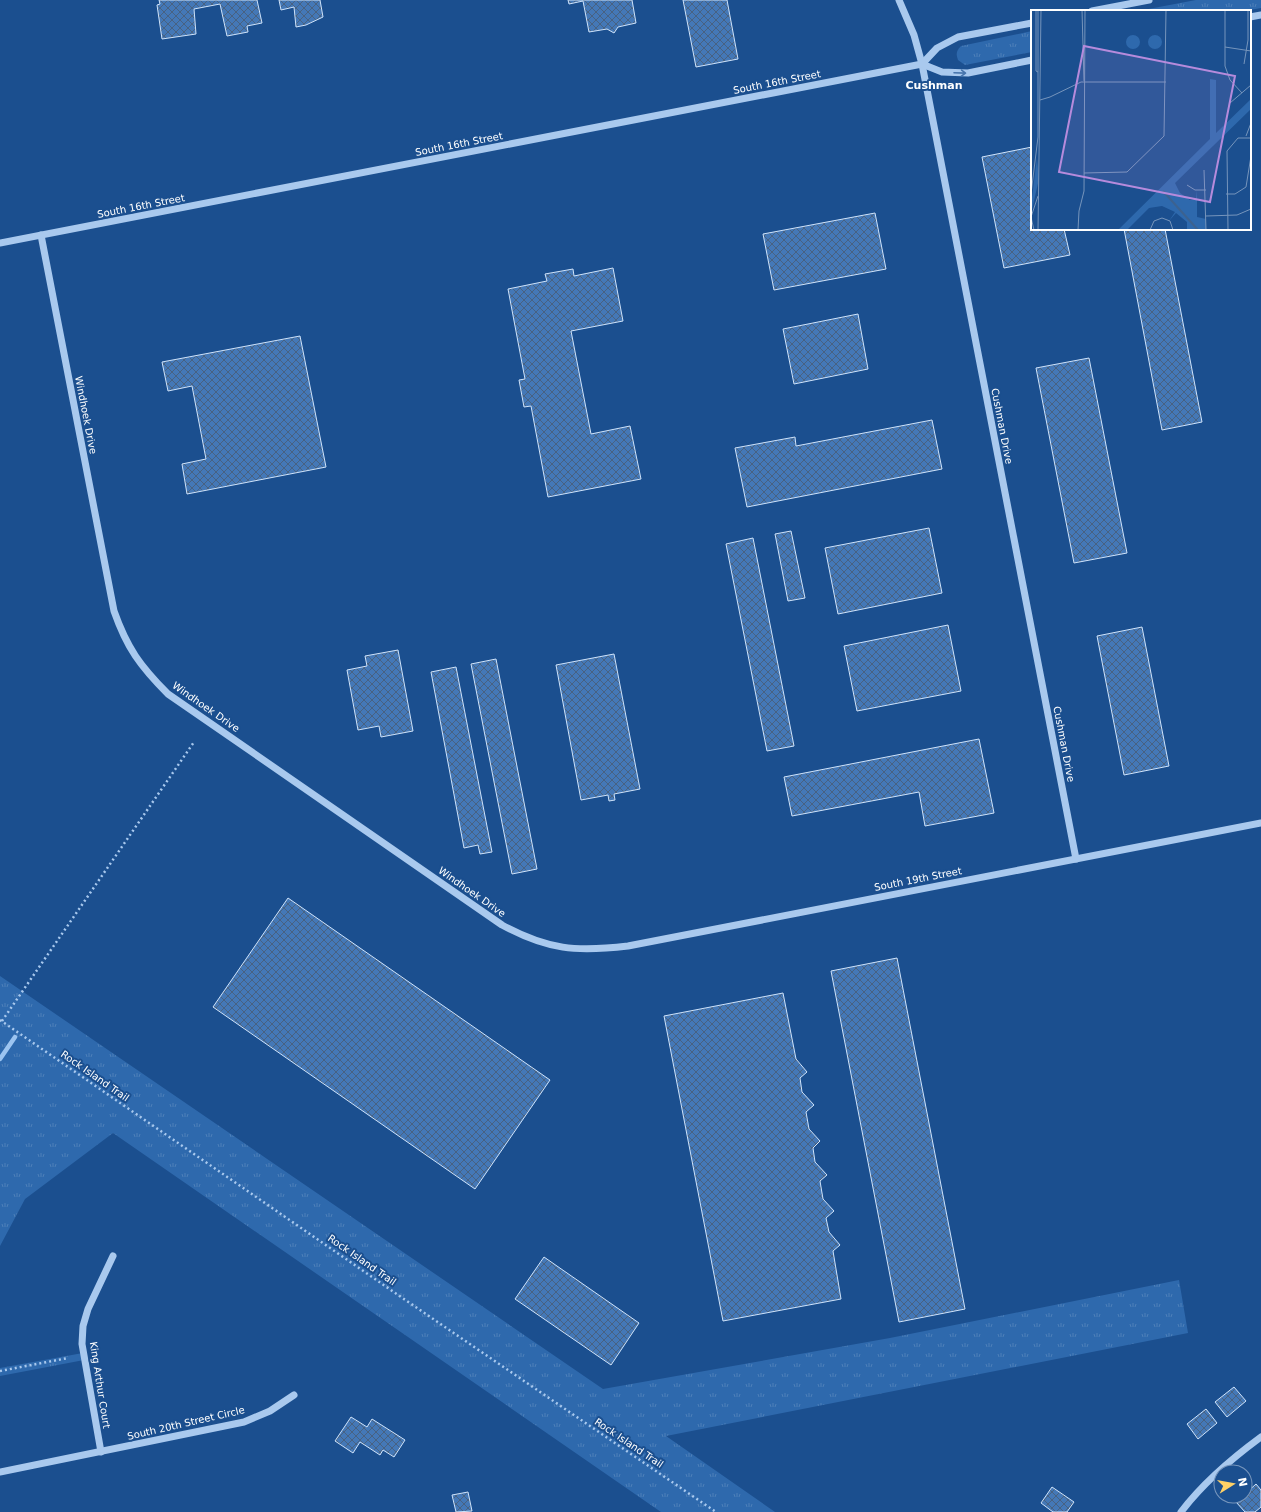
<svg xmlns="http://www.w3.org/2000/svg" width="1261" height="1512" viewBox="0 0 1261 1512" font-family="'DejaVu Sans',sans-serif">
<defs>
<pattern id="grass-tufts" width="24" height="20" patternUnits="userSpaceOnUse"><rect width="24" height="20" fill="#2e69ad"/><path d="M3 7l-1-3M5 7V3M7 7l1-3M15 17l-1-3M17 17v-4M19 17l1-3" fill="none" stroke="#4d80b9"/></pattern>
<pattern id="building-cross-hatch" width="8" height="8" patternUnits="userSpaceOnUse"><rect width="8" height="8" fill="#4478b7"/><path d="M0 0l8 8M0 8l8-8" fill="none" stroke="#486282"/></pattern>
</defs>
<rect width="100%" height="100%" fill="#1b4f8f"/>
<g fill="url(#grass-tufts)">
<path d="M1196,0H1261V8L1244,11H1138Z"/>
<path d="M1032,31V52L965,65L958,60C956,54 956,51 961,46Z"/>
<path d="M0,976L603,1389L890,1338L1179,1280L1188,1333L666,1436L775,1512H661L113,1133L25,1199L0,1246Z"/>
<path d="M83,1353L84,1360L0,1376V1368Z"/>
</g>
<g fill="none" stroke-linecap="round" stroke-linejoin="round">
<path stroke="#9cc4f0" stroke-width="4.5" d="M0,1059L15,1037"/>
</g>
<g fill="url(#building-cross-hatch)" stroke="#cfe3fa">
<path d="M159,0H257L262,23L247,26L248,32L227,36L220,4L194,9L196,34L162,39L157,5L160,4Z"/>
<path d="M279,0H320L323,17L306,25L296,27L294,7L281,10Z"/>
<path d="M568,0H632L636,23L618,27L614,33L607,29L589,32L583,1L569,4Z"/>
<path d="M683,0H727L738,59L696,67Z"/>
<path d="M1032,147V229H1064L1070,255L1004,268L982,157Z"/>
<path d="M875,213L886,269L774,290L763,234Z"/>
<path d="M1124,229H1165L1202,422L1162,430Z"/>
<path d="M613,268L623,321L571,331L591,434L630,426L641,479L548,497L531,406L524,407L519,380L525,379L508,289L547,281L545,274L573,269L574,276Z"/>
<path d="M858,314L868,369L794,384L783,329Z"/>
<path d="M300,336L326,467L187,494L182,464L206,459L192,386L168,391L162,362Z"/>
<path d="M1089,358L1127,553L1074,563L1036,368Z"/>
<path d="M932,420L942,469L747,507L735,448L795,437L796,446Z"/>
<path d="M929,528L942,593L838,614L825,548Z"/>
<path d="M791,531L805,598L788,601L775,534Z"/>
<path d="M753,538L794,746L767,751L726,544Z"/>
<path d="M948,625L961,691L857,711L844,646Z"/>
<path d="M1142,627L1169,766L1124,775L1097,636Z"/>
<path d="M398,650L413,731L381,737L379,726L358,730L347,670L367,666L365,656Z"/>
<path d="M614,654L640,789L614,794L615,800L609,801L608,795L581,800L556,665Z"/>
<path d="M496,659L537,869L512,874L471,664Z"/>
<path d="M456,667L492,852L480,854L478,845L464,848L431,672Z"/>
<path d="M979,739L994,813L925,826L919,792L792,816L784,777Z"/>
<path d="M288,898L550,1080L475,1189L213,1007Z"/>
<path d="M897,958L965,1309L899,1322L831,971Z"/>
<path d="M783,993L796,1059L807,1072L800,1078L802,1092L814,1105L806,1112L809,1129L820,1141L813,1148L815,1162L827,1175L820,1181L823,1199L834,1211L826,1218L829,1232L840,1245L833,1251L841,1299L723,1321L664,1016Z"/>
<path d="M544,1257L639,1323L611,1365L515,1299Z"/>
<path d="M1234,1387L1246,1401L1227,1417L1215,1402Z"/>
<path d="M1206,1409L1217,1423L1198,1439L1187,1424Z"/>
<path d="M351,1417L367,1427L372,1419L405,1440L394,1457L383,1450L380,1455L360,1442L353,1453L335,1441Z"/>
<path d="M1256,1484L1261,1490V1507L1255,1512H1245L1236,1502L1243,1496H1245V1494Z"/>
<path d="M1052,1487L1074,1502L1067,1512H1053L1041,1503Z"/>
<path d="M468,1492L472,1511L456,1512L452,1495Z"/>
</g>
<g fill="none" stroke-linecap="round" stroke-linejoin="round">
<g stroke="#a9c9ee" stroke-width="2.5" stroke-dasharray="2 3" stroke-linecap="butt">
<path d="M0,1020L401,1297L716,1512"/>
<path d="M2,1021L194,742"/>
<path d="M0,1371L68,1358"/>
</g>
<g stroke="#a9c9ee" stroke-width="7">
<path d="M899,0L914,35L922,64L1076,859"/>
<path d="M1092,11L1149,0"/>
<path d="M1250,17L1261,15"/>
<path d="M922,64L937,48L958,37L1032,23"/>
<path d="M41,235L114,611C127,648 140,666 168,694L502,925C548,950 576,952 628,946L1261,823"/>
<path d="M0,243L922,64L942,72L968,73L1032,60"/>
<path d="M101,1452L82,1344L83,1326L88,1309L113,1256"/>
<path d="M0,1472L244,1422L270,1411L294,1395"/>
<path d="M1181,1512C1203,1483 1231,1459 1261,1437"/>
</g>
</g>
<defs><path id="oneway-shaft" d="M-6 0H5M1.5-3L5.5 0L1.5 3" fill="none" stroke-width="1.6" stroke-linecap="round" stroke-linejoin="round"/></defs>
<use stroke="#4674ac" href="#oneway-shaft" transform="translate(960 73) rotate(2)"/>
<g text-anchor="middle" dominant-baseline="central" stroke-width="4" stroke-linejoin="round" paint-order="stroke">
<g font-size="10" fill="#fff" stroke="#1b4f8f">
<text transform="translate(777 82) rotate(-11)">South 16th Street</text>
<text transform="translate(459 144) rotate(-11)">South 16th Street</text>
<text transform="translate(141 206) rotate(-11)">South 16th Street</text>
<text transform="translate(86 415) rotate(79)">Windhoek Drive</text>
<text transform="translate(1002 426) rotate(79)">Cushman Drive</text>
<text transform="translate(206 707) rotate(35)">Windhoek Drive</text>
<text transform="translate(1064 744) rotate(79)">Cushman Drive</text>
<text transform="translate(918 879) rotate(-11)">South 19th Street</text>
<text transform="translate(472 892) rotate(35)">Windhoek Drive</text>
<text transform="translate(95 1076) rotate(35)">Rock Island Trail</text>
<text transform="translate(362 1260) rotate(35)">Rock Island Trail</text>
<text transform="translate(100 1385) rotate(81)">King Arthur Court</text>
<text transform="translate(186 1423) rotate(-13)">South 20th Street Circle</text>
<text transform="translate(629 1443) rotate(34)">Rock Island Trail</text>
</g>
<g font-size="11" font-weight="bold" fill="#fff" stroke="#1b4f8f">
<text x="934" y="85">Cushman</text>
</g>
</g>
<g transform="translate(1031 10)">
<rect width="220" height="220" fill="#1b4f8f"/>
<path d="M179,69L185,70V123L220,89V99L144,173L149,183L159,190H165L166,180V207L175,209V220L156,219V212L145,203L138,211L144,202L131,196L118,198L96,220H87L179,129ZM6,148L8,169L0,204V195Z" fill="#2e69ad"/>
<path d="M95 32a7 7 0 1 1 14 0a7 7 0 1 1-14 0ZM117 32a7 7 0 1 1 14 0a7 7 0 1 1-14 0Z" fill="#2e69ad"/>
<path fill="none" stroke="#3c6290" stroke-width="2" d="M132,181L167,220"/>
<path fill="none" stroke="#7695bc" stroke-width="1" d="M5,0V61L7,62M51,0L53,71M194,0V56L199,70L211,83M194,37L220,41M213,54L217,30V0H220M9,90L19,87L50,72H135M199,93L220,75M215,126L220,113M173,160L175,220M53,163L96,162L133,126L135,0M156,175L164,180H175M0,184L7,127V1M195,184H204L215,177L220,146M175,206L206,205L220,199M0,207L7,186M0,207L3,220M7,220L10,0M47,220L48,201L53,181L54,0M119,220L123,211L131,208L139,211L142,220M197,220L196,141L207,128H220"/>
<path fill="#b68bdc" fill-opacity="0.15" stroke="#b68bdc" stroke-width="2" d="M53,36L204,66L179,192L28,162Z"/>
<rect width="220" height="220" fill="none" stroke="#fff" stroke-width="2"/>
</g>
<g transform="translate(1233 1484) rotate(79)"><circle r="19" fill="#1b4f8f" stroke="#7695bc"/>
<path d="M0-3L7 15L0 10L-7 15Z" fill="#ffd166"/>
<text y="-6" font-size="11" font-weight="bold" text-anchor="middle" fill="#ffffff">N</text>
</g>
</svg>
